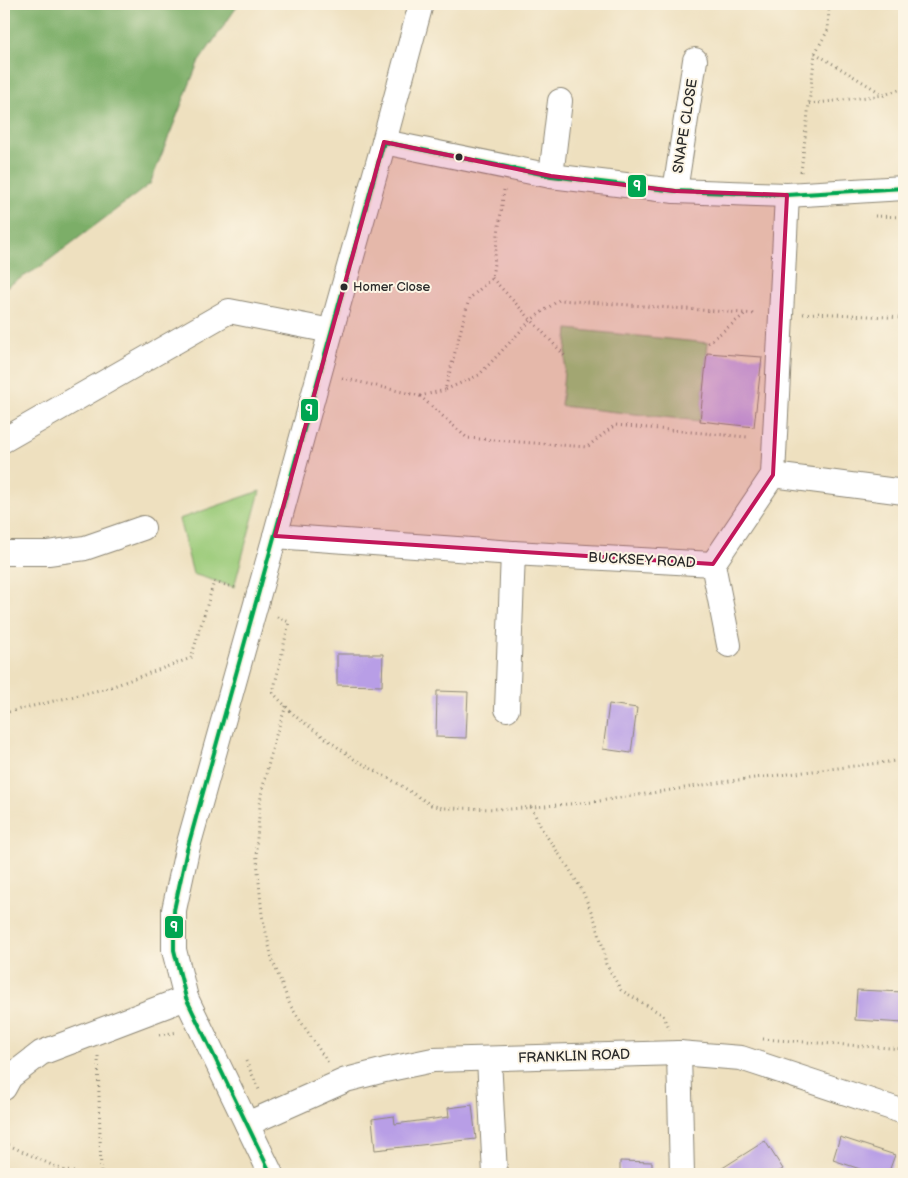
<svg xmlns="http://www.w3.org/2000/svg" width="908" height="1178" viewBox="0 0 908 1178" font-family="'Balsamiq Sans',sans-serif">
<rect width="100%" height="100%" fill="#fcf5e5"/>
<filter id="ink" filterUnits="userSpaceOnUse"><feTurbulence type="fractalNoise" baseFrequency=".02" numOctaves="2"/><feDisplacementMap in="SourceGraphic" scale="10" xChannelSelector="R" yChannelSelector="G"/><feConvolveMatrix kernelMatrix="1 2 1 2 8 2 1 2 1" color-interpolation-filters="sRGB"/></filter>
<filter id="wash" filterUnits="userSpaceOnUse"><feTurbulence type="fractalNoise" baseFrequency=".0096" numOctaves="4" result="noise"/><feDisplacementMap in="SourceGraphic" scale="20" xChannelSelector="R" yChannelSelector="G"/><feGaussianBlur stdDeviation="1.12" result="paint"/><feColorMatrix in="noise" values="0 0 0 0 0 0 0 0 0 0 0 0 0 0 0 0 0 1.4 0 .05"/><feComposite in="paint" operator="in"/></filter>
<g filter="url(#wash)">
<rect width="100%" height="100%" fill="#eee0bf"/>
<g fill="#9aca78" stroke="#627a52">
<path d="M568,329L708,343L700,421L561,406Z"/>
<path d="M260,491L234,587L193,574L179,519Z"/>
</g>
<path fill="#7bae68" stroke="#536c4a" d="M4,4H239L198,63L150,184L40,267L4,288Z"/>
<g id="blocks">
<g fill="#b89ee6">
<path d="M707,353L762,357L754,427L700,421Z"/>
<path d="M337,654H383L382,686L337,685Z"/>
<path d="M437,691L468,692L466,738L436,737Z"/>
<path d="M609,704L637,708L631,753L603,749Z"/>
<path d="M857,990L904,992V1023L855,1020Z"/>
<path d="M472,1105L476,1139L375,1150L372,1119L394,1116L395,1124L449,1117L448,1108Z"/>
<path d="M840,1137L895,1155L888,1174H875L833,1160Z"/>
<path d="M765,1141L783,1169L775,1174H713Z"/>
<path d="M620,1161L652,1162V1174H620Z"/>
</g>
</g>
</g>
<g filter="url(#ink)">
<use href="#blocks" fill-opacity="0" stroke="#8c8675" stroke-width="1"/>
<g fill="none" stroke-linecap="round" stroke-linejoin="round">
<g stroke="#8c8675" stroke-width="26">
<g id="minor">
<path d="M384,142L551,176L675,191L787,195L904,188"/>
<path d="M551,176L560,101"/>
<path d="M675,191L695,60"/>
<path d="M4,440L229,311L331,331"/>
<path d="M773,475L904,492"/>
<path d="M275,536L513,553L713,564L773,475L787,195"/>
<path d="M4,552L8,553H48L85,548L143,528"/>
<path d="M713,564L729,645"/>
<path d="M507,709L513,553"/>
<path d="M679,1053L682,1174"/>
<path d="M489,1059L495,1174"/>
<path d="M4,1088L10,1077L41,1053L186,998"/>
<path d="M247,1124L346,1080L385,1070L433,1060L679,1053L741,1058L904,1112"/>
<path d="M271,1174L186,998L174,950V910L187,850L275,536L331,331L384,142L421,4"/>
</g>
</g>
<g stroke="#8c8675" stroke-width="3" stroke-dasharray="1 4" stroke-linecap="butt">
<path d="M815,53L884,95L904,88"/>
<path d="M809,104L884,95"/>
<path d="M801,172L815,53L828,30L829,4"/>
<path d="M504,190L492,278L469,299L445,390L479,375L531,320L559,300L757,314"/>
<path d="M875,216L904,217"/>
<path d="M492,278L565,356"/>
<path d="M803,314L816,313L904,318"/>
<path d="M708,343L745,314"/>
<path d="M342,378L420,396L445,390"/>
<path d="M420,396L467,438L587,447L615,425L747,437"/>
<path d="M277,617L289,622L273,693L295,716L354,759L397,783L431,805L442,808L510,809L593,802L730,781L904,760"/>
<path d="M286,706L275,738L261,795L256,849L262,915L272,959L290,1005L328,1063"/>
<path d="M4,713L108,688L191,658L214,582L237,588"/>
<path d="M531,807L543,831L568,867L582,890L596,923L603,948L606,964L621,990L663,1015L670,1029"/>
<path d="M159,1035L178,1032"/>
<path d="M763,1039L904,1049"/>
<path d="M98,1056L101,1174"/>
<path d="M246,1061L260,1092"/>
<path d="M4,1143L65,1171L89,1174"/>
</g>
<use href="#minor" stroke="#fff" stroke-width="24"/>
<g stroke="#fcf5e5" stroke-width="8">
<path id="bus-1" d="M271,1174L186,998L174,950V910L187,850L384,142L551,176L675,191L787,195L904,188"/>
</g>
<use href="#bus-1" stroke="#00a651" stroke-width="4"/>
</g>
</g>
<path fill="#c2185b" fill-opacity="0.2" stroke="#c2185b" stroke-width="4" stroke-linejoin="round" d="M384,142L551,176L675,191L787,195L773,475L713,564L275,536Z"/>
<g fill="#2b2b2b" stroke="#fcf5e5" stroke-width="2">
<circle cx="459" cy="157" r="4.5"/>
<circle cx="344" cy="287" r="4.5"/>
</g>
<g text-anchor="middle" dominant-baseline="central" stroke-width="4" stroke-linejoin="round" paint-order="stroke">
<g font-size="13" fill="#2b2b2b" stroke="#fcf5e5" text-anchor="start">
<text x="353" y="287">Homer Close</text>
</g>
<g font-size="14" fill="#2b2b2b" stroke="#fcf5e5">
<text transform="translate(685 126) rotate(-81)">SNAPE CLOSE</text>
<text transform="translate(642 560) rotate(3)">BUCKSEY ROAD</text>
<text transform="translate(574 1056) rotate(-2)">FRANKLIN ROAD</text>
</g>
</g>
<g stroke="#fcf5e5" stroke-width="2">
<rect x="627" y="174" width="20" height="24" rx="5" fill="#00a651"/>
<rect x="300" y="398" width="19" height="24" rx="5" fill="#00a651"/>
<rect x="164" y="915" width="20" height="24" rx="5" fill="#00a651"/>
</g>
<g font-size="14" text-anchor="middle" font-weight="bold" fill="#fff">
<text x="637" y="191">9</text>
<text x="309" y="415">9</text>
<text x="174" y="932">9</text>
</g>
<rect width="908" height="1178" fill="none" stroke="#fcf5e5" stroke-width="20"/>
</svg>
